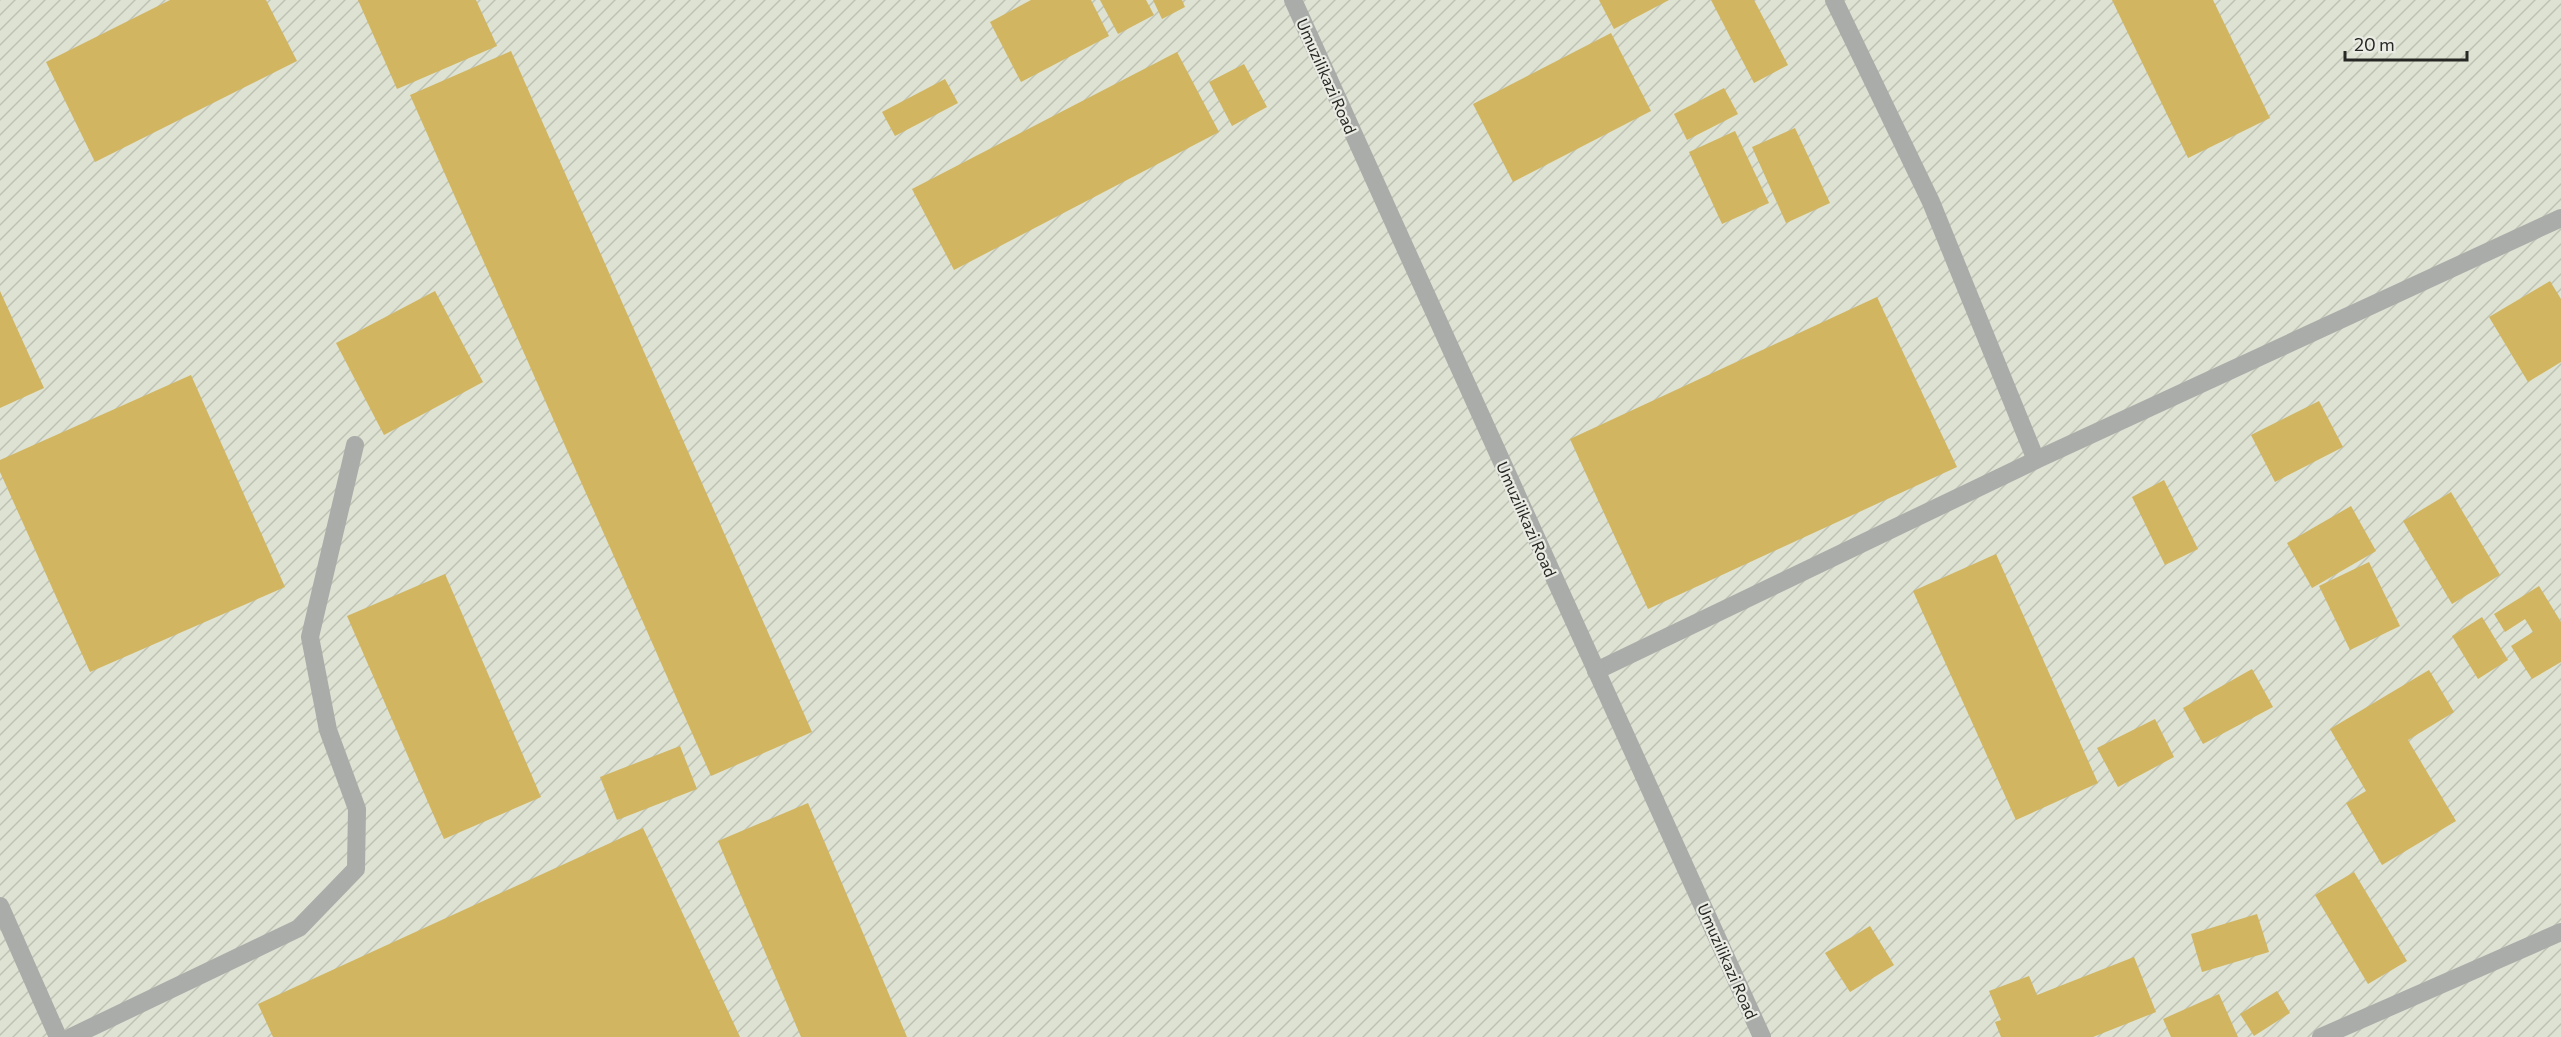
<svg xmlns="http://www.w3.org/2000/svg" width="2561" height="1037" viewBox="0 0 2561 1037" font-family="Commissioner,sans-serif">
<defs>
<pattern id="industrial-furrows" width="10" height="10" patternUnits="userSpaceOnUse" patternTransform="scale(1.5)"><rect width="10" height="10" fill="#dde2d2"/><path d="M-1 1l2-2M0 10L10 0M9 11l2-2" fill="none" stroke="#bec2b4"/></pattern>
</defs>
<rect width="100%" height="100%" fill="#eaece4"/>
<rect fill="url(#industrial-furrows)" x="0" y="0" width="2561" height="1037"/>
<g fill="#d1b560">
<path d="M170,0H266L297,61L95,162L46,62Z"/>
<path d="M358,0H476L497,46L397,89Z"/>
<path d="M1031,0H1091L1109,36L1021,82L990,22Z"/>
<path d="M1100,0H1146L1154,15L1118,34Z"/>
<path d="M1153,0H1182L1185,7L1162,19Z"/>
<path d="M1599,0H1669L1614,29Z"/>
<path d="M1711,0H1754L1788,65L1754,83Z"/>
<path d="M2112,0H2213L2270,118L2188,158Z"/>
<path d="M1611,33L1651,111L1513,182L1473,104Z"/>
<path d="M511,51L812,732L711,776L410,95Z"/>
<path d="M1177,52L1219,132L954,270L912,189Z"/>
<path d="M1244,64L1267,107L1232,126L1209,82Z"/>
<path d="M945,79L958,103L895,136L882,112Z"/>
<path d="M1724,88L1738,114L1687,140L1674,114Z"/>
<path d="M1795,128L1830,203L1786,223L1752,147Z"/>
<path d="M1735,131L1769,203L1722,224L1689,152Z"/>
<path d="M2550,281L2561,299V362L2528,382L2489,317Z"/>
<path d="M0,291L44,388L0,408Z"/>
<path d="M435,291L483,382L384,435L336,343Z"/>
<path d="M1877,297L1957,467L1648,609L1570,439Z"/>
<path d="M191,375L285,587L90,672L0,472V460Z"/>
<path d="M2319,401L2343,447L2275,482L2251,435Z"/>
<path d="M2164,480L2198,549L2165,565L2132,497Z"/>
<path d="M2451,492L2500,575L2452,604L2403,521Z"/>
<path d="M2351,506L2376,551L2312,588L2287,543Z"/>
<path d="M1996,554L2098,783L2016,820L1913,591Z"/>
<path d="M2369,562L2400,626L2350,650L2319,586Z"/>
<path d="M445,574L541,797L444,839L347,616Z"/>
<path d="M2539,586L2561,622V662L2532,679L2511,646L2533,632L2525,619L2505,632L2494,614Z"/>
<path d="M2482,617L2508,660L2478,679L2452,636Z"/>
<path d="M2252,669L2273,707L2203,744L2183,708Z"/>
<path d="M2429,670L2454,712L2408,740L2456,821L2382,865L2346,803L2366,791L2330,729Z"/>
<path d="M2155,719L2174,757L2118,787L2097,748Z"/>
<path d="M680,746L697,789L617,820L600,777Z"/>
<path d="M808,803L907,1037H801L718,841Z"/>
<path d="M643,828L740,1037H273L258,1004Z"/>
<path d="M2354,872L2407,961L2368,984L2315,895Z"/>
<path d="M2257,914L2269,952L2202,972L2191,934Z"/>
<path d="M1870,926L1894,965L1850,992L1825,953Z"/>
<path d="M2134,957L2156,1012L2093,1037H2001L1995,1022L2001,1020L1989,991L2029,976L2037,995Z"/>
<path d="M2277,991L2290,1013L2254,1036L2240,1014Z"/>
<path d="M2219,994L2238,1037H2171L2163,1019Z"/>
</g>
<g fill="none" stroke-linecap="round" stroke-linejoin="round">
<g stroke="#a9aca9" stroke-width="18">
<path d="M1834,0L1931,202L2036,460"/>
<path d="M1596,671L2036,460L2561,218"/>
<path d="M71,1037L299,928L356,869L357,809L328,730L310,637L355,445"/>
<path d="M2321,1037L2561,932"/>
</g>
<g stroke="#a9aca9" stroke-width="18">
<path d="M1293,0L1762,1037"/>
<path d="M0,906L58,1037"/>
</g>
</g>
<g text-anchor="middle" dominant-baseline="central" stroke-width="4.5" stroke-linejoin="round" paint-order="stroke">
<g font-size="16" fill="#272825" stroke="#eaece4">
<text transform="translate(1327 76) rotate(66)">Umuzilikazi Road</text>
<text transform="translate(1527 519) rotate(66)">Umuzilikazi Road</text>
<text transform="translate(1728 961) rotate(66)">Umuzilikazi Road</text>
</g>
</g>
<path d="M2345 51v9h122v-9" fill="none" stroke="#272825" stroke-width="3"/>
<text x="2354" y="51" font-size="18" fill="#272825" stroke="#eaece4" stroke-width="4.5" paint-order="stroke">20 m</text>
</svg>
